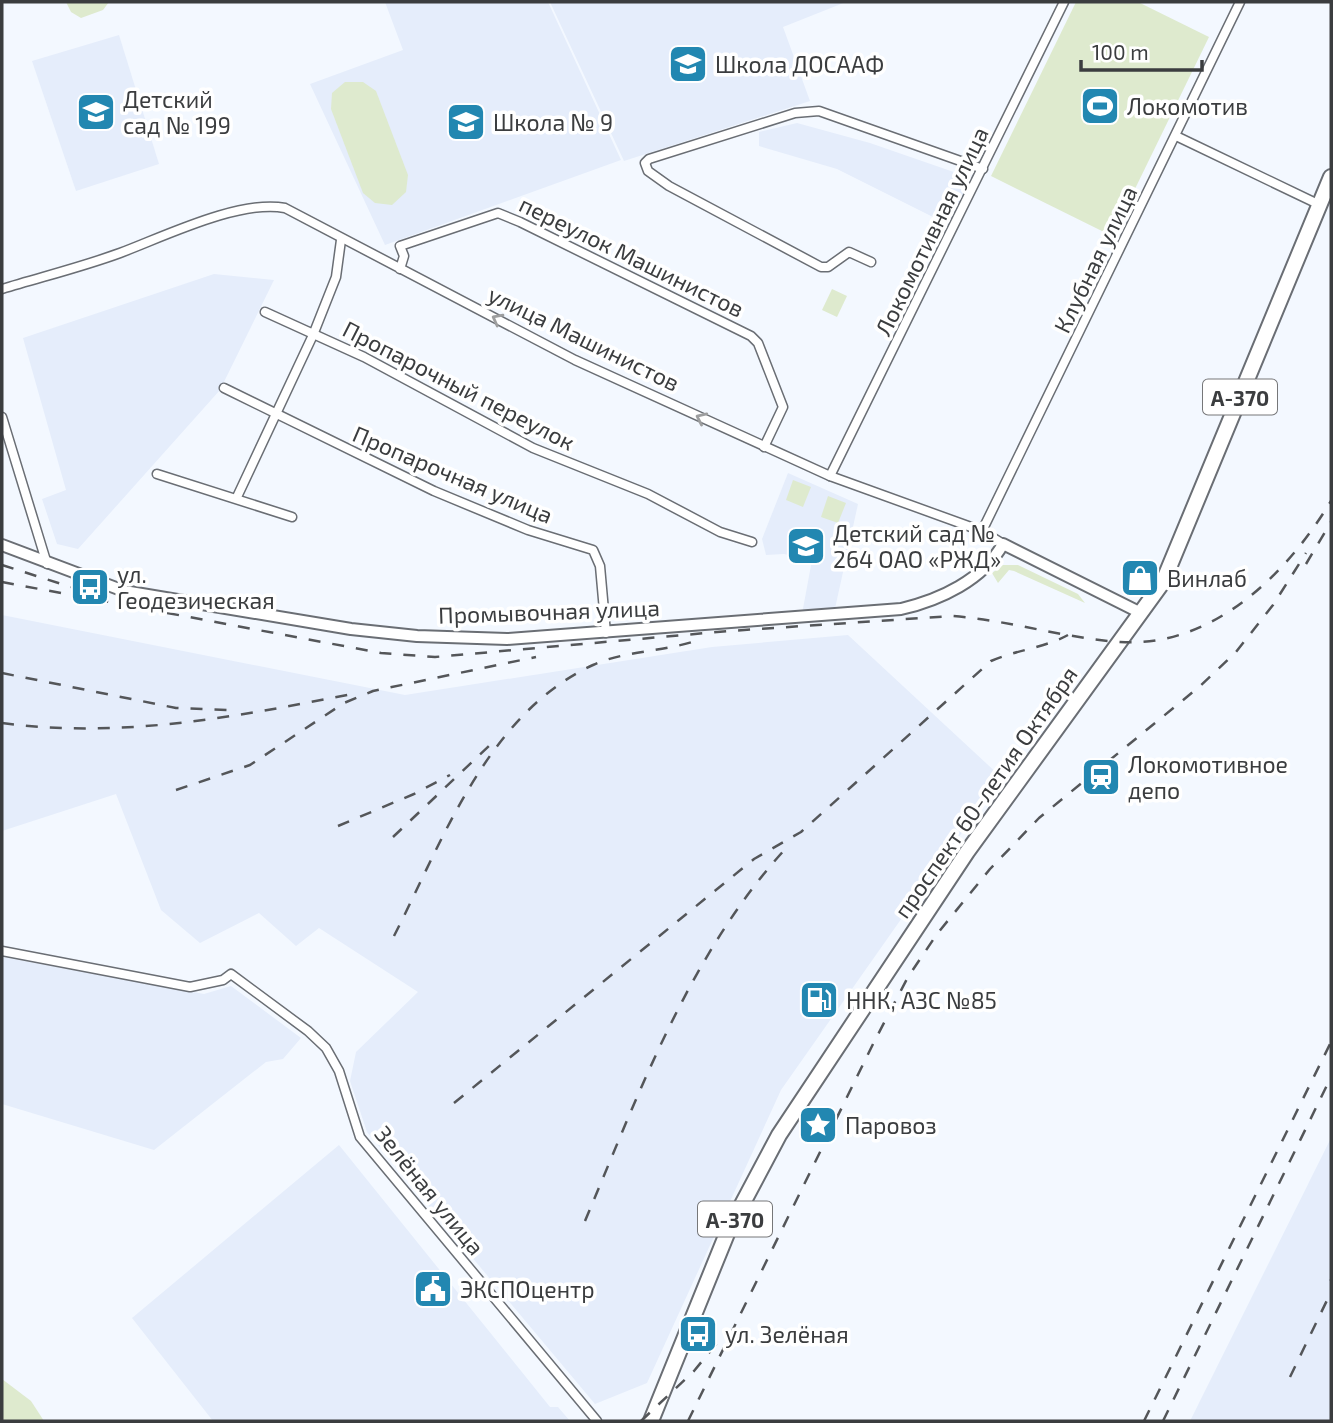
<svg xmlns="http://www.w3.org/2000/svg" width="1333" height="1423" viewBox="0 0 1333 1423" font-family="'Exo 2',sans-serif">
<rect width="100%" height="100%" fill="#f3f8ff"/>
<g fill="#e5edfb">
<path d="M385,2H548L621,160L385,245L310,84L403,50Z"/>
<path d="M550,2H846L783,27L810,101L624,161Z"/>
<path d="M119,35L159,164L76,191L32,61Z"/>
<path d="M797,123L870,143L971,178L951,226L837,169L759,146V132Z"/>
<path d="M214,274L274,280L220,390L78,549L57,544L42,499L66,490L23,338Z"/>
<path d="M788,473L858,504L834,613L802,614L812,560L784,554L766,555L762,539Z"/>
<path d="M2,615L405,695L712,647L848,635L1001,777L781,1090L647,1383L595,1404L367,1132L350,1081L356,1052L418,992L319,928L296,946L259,913L200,943L161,910L116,794L2,831Z"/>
<path d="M2,957L204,994L231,986L301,1038L283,1059L266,1062L154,1150L2,1104Z"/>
<path d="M1331,1138V1421H1190Z"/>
<path d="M339,1145L550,1407H558L570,1421H213L132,1318Z"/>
</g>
<g fill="#deeace">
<path d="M66,2H109L103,10L81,18L71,12Z"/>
<path d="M1076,2H1138L1209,37L1112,236L991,176Z"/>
<path d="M345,82H363L376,91L408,175L406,192L392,205L375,203L363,193L331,109L332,93Z"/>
<path d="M832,289L847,296L837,317L822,310Z"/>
<path d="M793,480L811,487L803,507L786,500Z"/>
<path d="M828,496L846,503L838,523L821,517Z"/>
<path d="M1003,565H1018L1078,594L1085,603L1014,571L1009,570L998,583L992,573Z"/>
<path d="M2,1379L31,1401L44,1421H2Z"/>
</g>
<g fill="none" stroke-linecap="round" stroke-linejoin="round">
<g stroke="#6a6e74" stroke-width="11">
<g id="street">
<path d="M1176,136L1320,205"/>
<path d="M871,262L849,252L828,267H821L669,186L648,171L645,163L649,159L795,113L819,111L983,169"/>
<path d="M400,269L404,256L400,246L498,213L520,222L751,336L758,343L783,407L764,447"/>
<path d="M2,289C41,277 82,267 120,253C163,237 240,199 285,208L575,360L830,476L982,531L1003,544"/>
<path d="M265,312L364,357L533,448L648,494L720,532L752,542"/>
<path d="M224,388L434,491L528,530L593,550L600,566L606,633"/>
<path d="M2,417L47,564"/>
<path d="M157,474L292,517"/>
<path d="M830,476L1064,2"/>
<path d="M237,497L313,335L336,277L341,240"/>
<path d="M982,531L1240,2"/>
<path d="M2,951L190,987L223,980L231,974L308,1031L326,1048L339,1071L360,1137L597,1421"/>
</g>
</g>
<g stroke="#6a6e74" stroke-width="14">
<path id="secondary" d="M2,545L124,591L351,629L417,636L507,639L901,609C940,600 983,580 1003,544L1141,613"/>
</g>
<g stroke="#6a6e74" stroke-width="18">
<path id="highway" d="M651,1421L728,1231L779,1135L967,852L1163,582L1331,177"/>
</g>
<use href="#street" stroke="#fff" stroke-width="8"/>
<use href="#secondary" stroke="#fff" stroke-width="10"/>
<use href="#highway" stroke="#fff" stroke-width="14"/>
<g stroke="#545659" stroke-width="2.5" stroke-dasharray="12 12" stroke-linecap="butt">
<path d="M1306,564L1331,522"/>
<path d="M2,565L71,587"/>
<path d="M2,582L381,653L435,657L729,631L952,616C1009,620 1063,638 1120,642C1213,648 1287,574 1331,501"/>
<path d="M2,673L176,708L229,710"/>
<path d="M2,723C121,739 235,717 352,694"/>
<path d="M176,790L250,765L344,703L373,691L536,657"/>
<path d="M338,826L414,794L450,775"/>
<path d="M393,837L489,746"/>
<path d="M394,936C443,840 488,713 593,665C624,651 659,652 692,642"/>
<path d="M454,1103L754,859L801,832L991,661C1016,650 1044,648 1068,635"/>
<path d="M585,1221C640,1091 691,950 789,845"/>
<path d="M1331,1281V1279"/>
<path d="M1290,1377L1331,1292"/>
<path d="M641,1421L694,1371L722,1337"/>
<path d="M688,1421L874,1042L908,977L937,934L990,869L1039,818L1199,687L1236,652L1273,605L1306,553"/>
<path d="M1144,1421L1331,1042"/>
<path d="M1163,1421L1331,1077"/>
</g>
</g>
<defs><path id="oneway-chevron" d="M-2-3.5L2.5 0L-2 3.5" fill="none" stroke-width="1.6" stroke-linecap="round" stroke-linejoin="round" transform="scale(1.75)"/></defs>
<g stroke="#9d9e9f">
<use href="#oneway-chevron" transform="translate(497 319) rotate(-152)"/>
<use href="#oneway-chevron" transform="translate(701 418) rotate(-155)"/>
</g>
<defs>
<g id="university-square" transform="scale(2.0125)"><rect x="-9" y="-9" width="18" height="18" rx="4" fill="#2287b1" stroke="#fff"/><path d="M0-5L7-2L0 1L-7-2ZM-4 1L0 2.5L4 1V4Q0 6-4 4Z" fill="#fff"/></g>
<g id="stadium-square" transform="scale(2.0125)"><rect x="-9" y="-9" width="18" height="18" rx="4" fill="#2287b1" stroke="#fff"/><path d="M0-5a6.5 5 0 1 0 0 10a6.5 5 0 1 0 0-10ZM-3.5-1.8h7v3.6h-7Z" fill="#fff"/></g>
<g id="school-square" transform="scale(2.0125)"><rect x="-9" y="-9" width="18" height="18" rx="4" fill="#2287b1" stroke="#fff"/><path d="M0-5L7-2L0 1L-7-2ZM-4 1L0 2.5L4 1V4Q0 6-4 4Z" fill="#fff"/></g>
<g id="shop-square" transform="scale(2.0125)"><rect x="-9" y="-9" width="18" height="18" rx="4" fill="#2287b1" stroke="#fff"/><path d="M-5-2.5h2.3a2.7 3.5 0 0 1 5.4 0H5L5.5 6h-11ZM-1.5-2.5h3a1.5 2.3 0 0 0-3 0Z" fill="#fff"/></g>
<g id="bus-square" transform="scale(2.0125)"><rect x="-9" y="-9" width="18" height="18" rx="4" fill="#2287b1" stroke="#fff"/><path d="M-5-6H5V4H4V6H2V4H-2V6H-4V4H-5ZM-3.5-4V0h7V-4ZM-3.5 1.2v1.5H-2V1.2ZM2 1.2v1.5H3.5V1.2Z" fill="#fff"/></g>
<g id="station-square" transform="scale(2.0125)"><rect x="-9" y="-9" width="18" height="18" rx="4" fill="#2287b1" stroke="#fff"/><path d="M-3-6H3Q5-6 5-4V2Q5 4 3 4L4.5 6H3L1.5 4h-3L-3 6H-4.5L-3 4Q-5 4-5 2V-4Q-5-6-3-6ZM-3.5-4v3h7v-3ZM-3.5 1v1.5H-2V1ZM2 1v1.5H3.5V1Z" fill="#fff"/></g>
<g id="fuel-square" transform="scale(2.0125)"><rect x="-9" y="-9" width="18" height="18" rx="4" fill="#2287b1" stroke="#fff"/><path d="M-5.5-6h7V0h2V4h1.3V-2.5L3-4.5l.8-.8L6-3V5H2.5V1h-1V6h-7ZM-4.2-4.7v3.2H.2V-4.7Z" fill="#fff"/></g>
<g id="sight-square" transform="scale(2.0125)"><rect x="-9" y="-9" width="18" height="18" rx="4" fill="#2287b1" stroke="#fff"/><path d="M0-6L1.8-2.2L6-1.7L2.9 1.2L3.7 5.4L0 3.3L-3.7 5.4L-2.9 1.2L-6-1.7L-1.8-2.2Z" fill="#fff"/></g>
<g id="civic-square" transform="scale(2.0125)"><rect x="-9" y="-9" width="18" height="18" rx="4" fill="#2287b1" stroke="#fff"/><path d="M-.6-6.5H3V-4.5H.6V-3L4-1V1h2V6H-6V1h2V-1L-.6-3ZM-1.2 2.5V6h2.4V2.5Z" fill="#fff"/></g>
</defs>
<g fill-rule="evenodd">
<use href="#university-square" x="688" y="64"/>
<use href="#stadium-square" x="1100" y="106"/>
<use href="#school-square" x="96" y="112"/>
<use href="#school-square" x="466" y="122"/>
<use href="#school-square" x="806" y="546"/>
<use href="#shop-square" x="1140" y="578"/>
<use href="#bus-square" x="90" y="587"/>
<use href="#station-square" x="1101" y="777"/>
<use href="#fuel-square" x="819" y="1000"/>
<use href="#sight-square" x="818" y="1125"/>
<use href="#civic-square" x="433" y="1289"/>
<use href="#bus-square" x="698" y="1334"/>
</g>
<g text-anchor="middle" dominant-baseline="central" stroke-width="7" stroke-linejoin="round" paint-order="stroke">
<g fill="#fff" stroke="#767779" stroke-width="2">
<rect x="1203" y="379.5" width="74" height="35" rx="5"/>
<rect x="698" y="1201.5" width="74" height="35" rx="5"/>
</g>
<g font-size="21" font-weight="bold" fill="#3b3d3f">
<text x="1240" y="397">А-370</text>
<text x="735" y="1219">А-370</text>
</g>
<g font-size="23" fill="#3b3d3f" stroke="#fff" text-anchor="start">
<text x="715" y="64">Школа ДОСААФ</text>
<text x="123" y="99">Детский<tspan x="123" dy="26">сад № 199</tspan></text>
<text x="1127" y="106">Локомотив</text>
<text x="493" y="122">Школа № 9</text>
<text x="833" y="533">Детский сад №<tspan x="833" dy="26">264 ОАО «РЖД»</tspan></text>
<text x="117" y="574">ул.<tspan x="117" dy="26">Геодезическая</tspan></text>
<text x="1167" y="578">Винлаб</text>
<text x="1128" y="764">Локомотивное<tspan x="1128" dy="26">депо</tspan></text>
<text x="846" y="1000">ННК, АЗС №85</text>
<text x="845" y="1125">Паровоз</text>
<text x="460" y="1289">ЭКСПОцентр</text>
<text x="725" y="1334">ул. Зелёная</text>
</g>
<g font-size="23" fill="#3b3d3f" stroke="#fff">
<text transform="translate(931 231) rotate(-64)">Локомотивная улица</text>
<text transform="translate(632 256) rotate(26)">переулок Машинистов</text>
<text transform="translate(1095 259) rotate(-64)">Клубная улица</text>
<text transform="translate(584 338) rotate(26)">улица Машинистов</text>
<text transform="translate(459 385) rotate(27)">Пропарочный переулок</text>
<text transform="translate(453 474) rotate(23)">Пропарочная улица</text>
<text transform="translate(549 611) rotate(-2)">Промывочная улица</text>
<text transform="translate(985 792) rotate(-55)">проспект 60-летия Октября</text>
<text transform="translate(430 1190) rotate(51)">Зелёная улица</text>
</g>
</g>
<rect width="1333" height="1423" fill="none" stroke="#3b3d3f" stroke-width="7"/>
<path d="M1081 60v10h121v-10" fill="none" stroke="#3b3d3f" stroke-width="3.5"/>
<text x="1092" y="60" font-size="21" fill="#3b3d3f" stroke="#ffffff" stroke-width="5" paint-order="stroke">100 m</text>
</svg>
